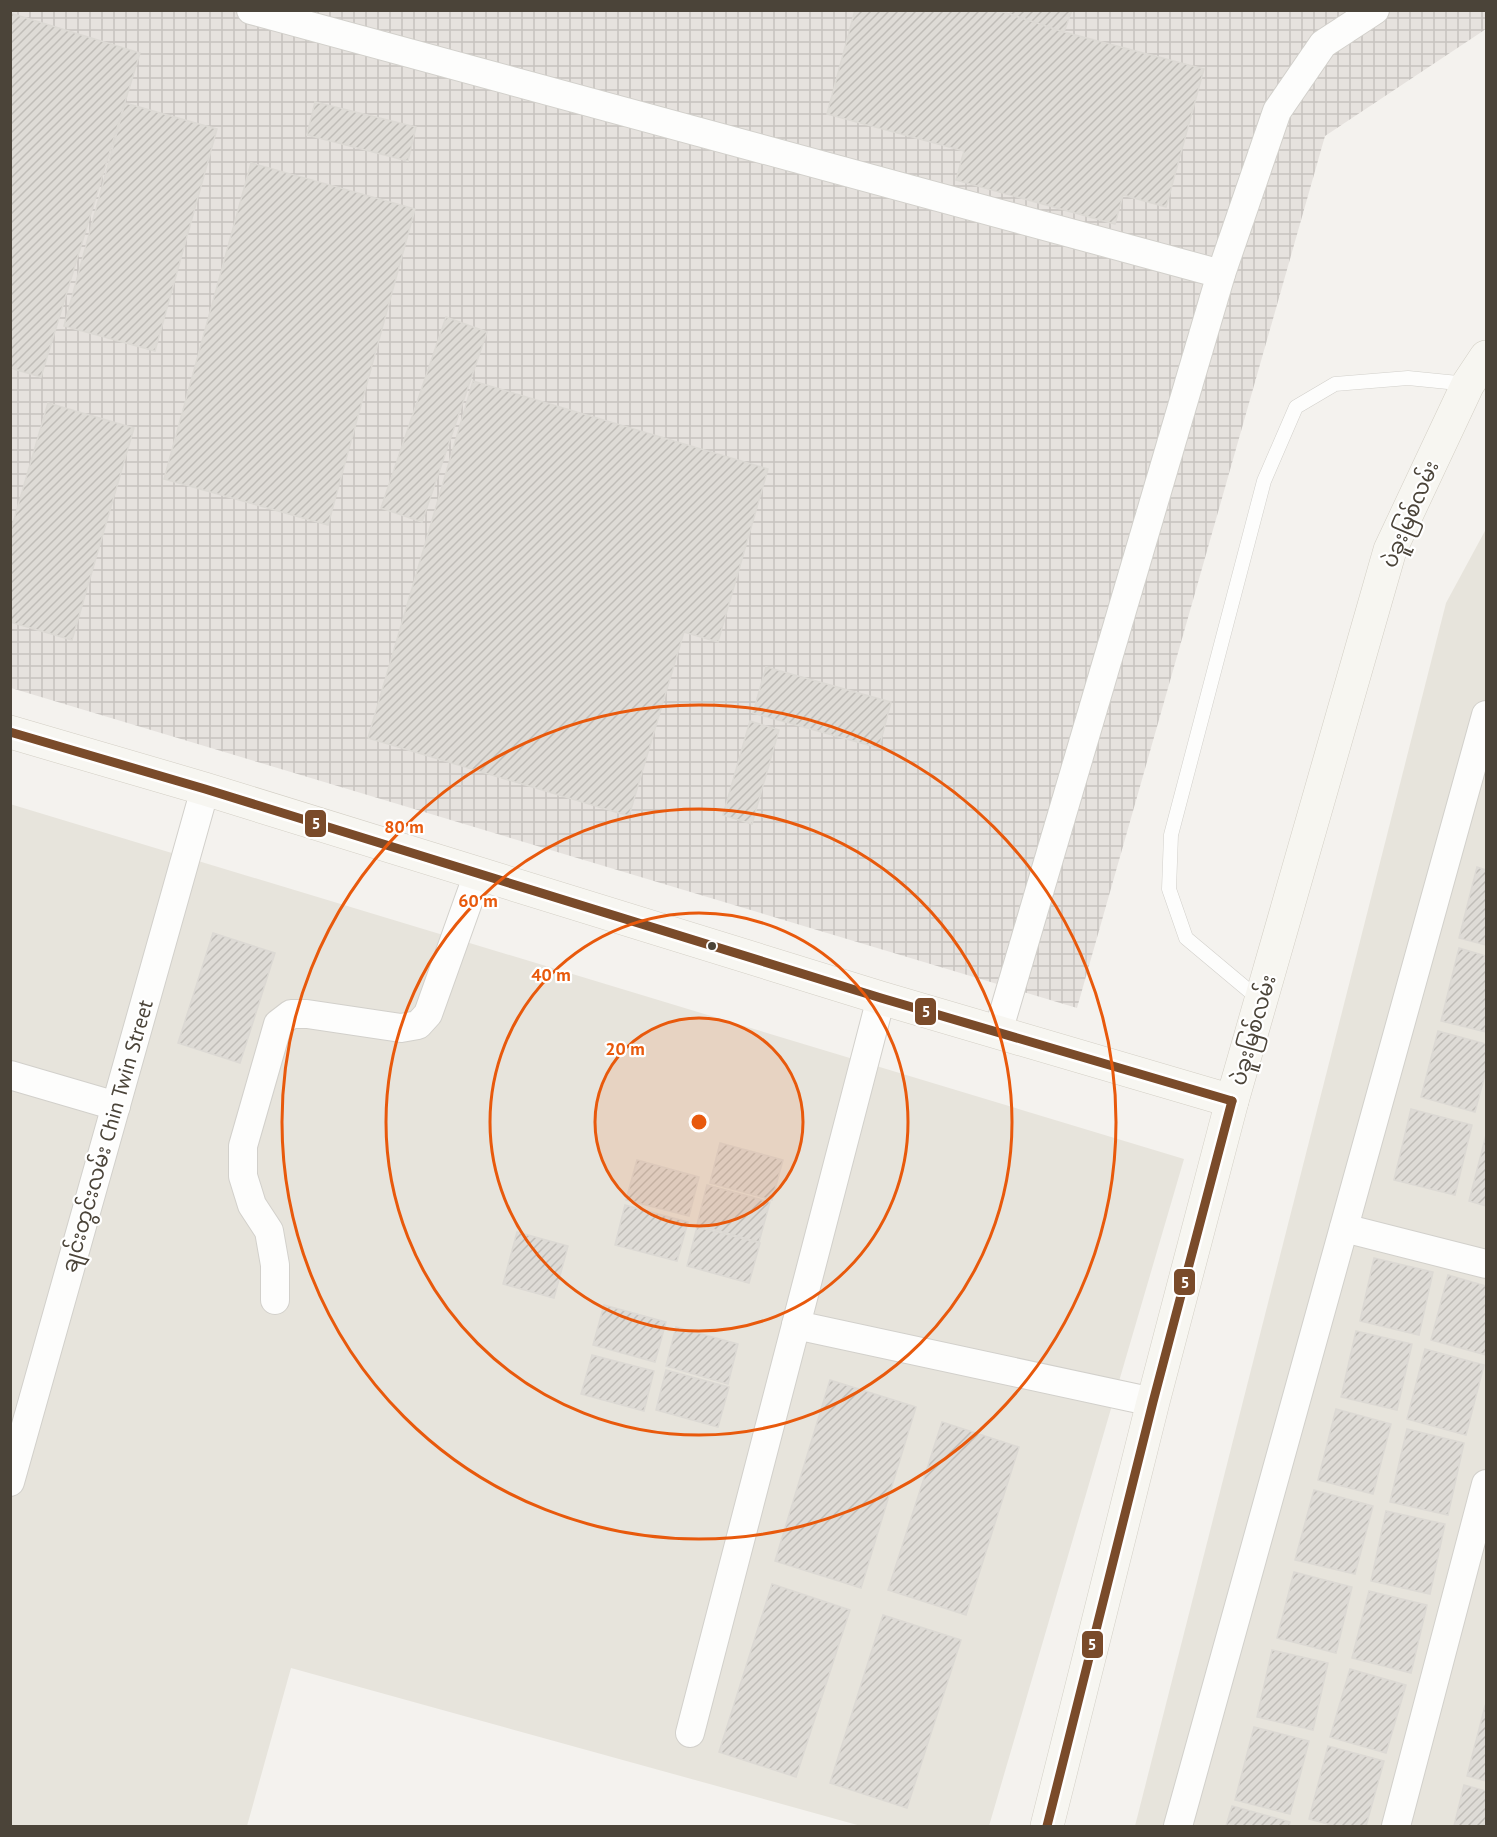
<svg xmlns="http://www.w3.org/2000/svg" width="1497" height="1837" viewBox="0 0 1497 1837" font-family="'PT Sans','Noto Sans Myanmar',sans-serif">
<defs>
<pattern id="industrial-grid" width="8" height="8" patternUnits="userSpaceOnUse" patternTransform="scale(1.5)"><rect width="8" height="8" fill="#e6e2de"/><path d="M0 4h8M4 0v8" fill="none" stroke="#c7c3bf"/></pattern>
<pattern id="building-hatch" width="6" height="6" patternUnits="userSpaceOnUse" patternTransform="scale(1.5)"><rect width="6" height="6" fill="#dedbd6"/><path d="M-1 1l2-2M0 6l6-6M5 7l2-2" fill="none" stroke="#c0bdb8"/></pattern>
</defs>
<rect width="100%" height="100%" fill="#f4f2ee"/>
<g fill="#e7e4dc">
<path d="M1486,529V1826H1135L1446,603Z"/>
<path d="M10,804L1184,1159L989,1826H861L291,1668L247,1826H11Z"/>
</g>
<path fill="url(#industrial-grid)" d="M1486,10V29L1325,136L1077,1008L11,688L10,11Z"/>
<g fill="url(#building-hatch)" stroke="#dcd9d4" stroke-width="1.5">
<path d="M855,10H997L1064,32L1204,69L1166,207L1123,195L1115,224L956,180L964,151L827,114Z"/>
<path d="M1011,10H1072L1064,32L1010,14Z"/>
<path d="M10,13L140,53L41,377L10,368Z"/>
<path d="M315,102L416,127L408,161L307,135Z"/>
<path d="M125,103L217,129L155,351L64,326Z"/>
<path d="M251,163L415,209L328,525L164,479Z"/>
<path d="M446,317L487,332L422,522L381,508Z"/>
<path d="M473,381L768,469L718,642L684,632L629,816L368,738Z"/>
<path d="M48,403L134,428L72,640L10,622V533Z"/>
<path d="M766,667L891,702L879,748L753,713Z"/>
<path d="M750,721L779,730L752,824L723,815Z"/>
<path d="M1477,867L1486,870V945L1459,938Z"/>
<path d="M213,933L275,953L240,1063L178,1043Z"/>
<path d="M1459,948L1486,956V1032L1441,1021Z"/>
<path d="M1438,1031L1486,1044V1071L1475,1112L1421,1097Z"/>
<path d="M1411,1109L1472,1125L1455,1195L1394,1180Z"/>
<path d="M1486,1135V1206L1469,1201Z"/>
<path d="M720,1143L783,1160L772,1200L710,1183Z"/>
<path d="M637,1160L699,1177L689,1216L626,1200Z"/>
<path d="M707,1185L770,1202L759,1242L697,1225Z"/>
<path d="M625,1205L688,1222L677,1261L615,1245Z"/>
<path d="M697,1227L760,1243L749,1283L687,1266Z"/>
<path d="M517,1232L568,1246L554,1298L503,1284Z"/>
<path d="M1374,1258L1433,1272L1419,1335L1360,1321Z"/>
<path d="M1448,1275L1486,1286V1355L1431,1340Z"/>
<path d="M604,1305L666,1322L655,1362L593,1345Z"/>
<path d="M676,1327L738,1344L728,1384L666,1366Z"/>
<path d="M1356,1331L1412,1344L1397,1410L1341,1397Z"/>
<path d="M1425,1349L1484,1365L1466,1435L1407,1419Z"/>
<path d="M592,1355L654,1371L644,1411L581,1394Z"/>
<path d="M666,1370L729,1387L718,1427L656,1410Z"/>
<path d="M830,1380L916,1407L861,1588L775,1561Z"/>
<path d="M1336,1409L1391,1424L1373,1494L1318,1480Z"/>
<path d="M942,1422L1019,1447L966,1615L888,1590Z"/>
<path d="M1407,1429L1464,1443L1448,1515L1390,1502Z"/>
<path d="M1314,1490L1373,1506L1355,1574L1295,1560Z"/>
<path d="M1386,1511L1445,1524L1430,1594L1371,1581Z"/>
<path d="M1294,1572L1352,1587L1336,1653L1277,1638Z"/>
<path d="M772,1584L850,1610L796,1777L719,1752Z"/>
<path d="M1369,1591L1427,1605L1411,1673L1352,1658Z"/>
<path d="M883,1615L961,1640L907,1808L830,1783Z"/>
<path d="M1272,1650L1328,1663L1313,1730L1257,1717Z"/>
<path d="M1350,1669L1406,1685L1386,1753L1330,1737Z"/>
<path d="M1485,1706L1486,1707V1781L1467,1776Z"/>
<path d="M1254,1727L1309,1741L1290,1814L1235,1800Z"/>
<path d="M1328,1746L1384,1761L1366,1826H1335L1309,1819Z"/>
<path d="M1464,1785L1486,1791V1826H1454Z"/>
<path d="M1232,1806L1290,1822L1289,1826H1226Z"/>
</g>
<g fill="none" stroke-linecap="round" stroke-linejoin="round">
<g stroke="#d2d0cb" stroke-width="15">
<path id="lane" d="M1260,1000L1186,938L1169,889L1171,835L1264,481L1296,407L1335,384L1408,378L1468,384"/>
</g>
<g stroke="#d2d0cb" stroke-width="30">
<g id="street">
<path d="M251,10L1221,274"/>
<path d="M998,1032L1221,274L1277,111L1323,44L1375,10"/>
<path d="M10,1075L116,1106"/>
<path d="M1344,1228L1486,1264"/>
<path d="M275,1300V1265L269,1231L252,1205L243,1176V1146L278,1024L291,1014H307L401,1028L418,1025L428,1014L478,874"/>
<path d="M796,1325L1153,1402"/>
<path d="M10,1482L205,789"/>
<path d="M690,1733L881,998"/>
<path d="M1178,1826L1486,715"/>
<path d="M1396,1826L1486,1484"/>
</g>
</g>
<g stroke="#d3cfc5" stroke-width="34">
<g id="secondary">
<path d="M10,732L205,789L881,998L1232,1101"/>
<path d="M1047,1826L1153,1402L1232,1101L1390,550L1468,384L1486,357"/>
</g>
</g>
<use href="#lane" stroke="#fdfdfc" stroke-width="14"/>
<use href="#street" stroke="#fdfdfc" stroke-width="28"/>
<use href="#secondary" stroke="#f7f6f1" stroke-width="33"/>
<g stroke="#fff" stroke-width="14">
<g id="bus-1">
<path d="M10,732L205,789L881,998L1232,1101"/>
<path d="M1047,1826L1153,1402L1232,1101"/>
</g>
</g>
<use href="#bus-1" stroke="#7a4b2a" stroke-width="9"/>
</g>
<circle cx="699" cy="1122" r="104" fill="#e8590c" fill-opacity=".12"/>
<g fill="none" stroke="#e8590c" stroke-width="3">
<circle cx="699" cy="1122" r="104"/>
<circle cx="699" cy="1122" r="209"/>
<circle cx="699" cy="1122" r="313"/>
<circle cx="699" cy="1122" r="417"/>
</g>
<circle fill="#4b4439" stroke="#fff" stroke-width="2" cx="712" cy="946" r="5"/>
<g text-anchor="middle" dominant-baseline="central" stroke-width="4.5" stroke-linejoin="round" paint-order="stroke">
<g font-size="21" fill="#4b4439" stroke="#fff">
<text transform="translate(1410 514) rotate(-67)">ပဲခူးမြစ်လမ်း</text>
<text transform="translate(1253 1030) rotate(-74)">ပဲခူးမြစ်လမ်း</text>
<text transform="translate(107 1136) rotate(-74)">ချင်းတွင်းလမ်း Chin Twin Street</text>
</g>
</g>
<circle cx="699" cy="1122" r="9" fill="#e8590c" stroke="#fff" stroke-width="3"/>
<g font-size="18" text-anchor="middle" font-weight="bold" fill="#e8590c" stroke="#fff" stroke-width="4.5" stroke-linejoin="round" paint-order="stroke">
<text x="404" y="833">80 m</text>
<text x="478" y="907">60 m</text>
<text x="551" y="981">40 m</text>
<text x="625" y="1055">20 m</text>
</g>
<g stroke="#fff" stroke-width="2">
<rect x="304" y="809" width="23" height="29" rx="6" fill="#7a4b2a"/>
<rect x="914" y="997" width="23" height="29" rx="6" fill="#7a4b2a"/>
<rect x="1173" y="1268" width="23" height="28" rx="6" fill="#7a4b2a"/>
<rect x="1081" y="1630" width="23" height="29" rx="6" fill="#7a4b2a"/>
</g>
<g font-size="16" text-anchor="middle" font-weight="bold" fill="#fff">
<text x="316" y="829">5</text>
<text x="926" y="1017">5</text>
<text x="1185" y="1288">5</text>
<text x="1092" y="1650">5</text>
</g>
<rect width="1497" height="1837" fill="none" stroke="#4b4439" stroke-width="24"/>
</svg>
